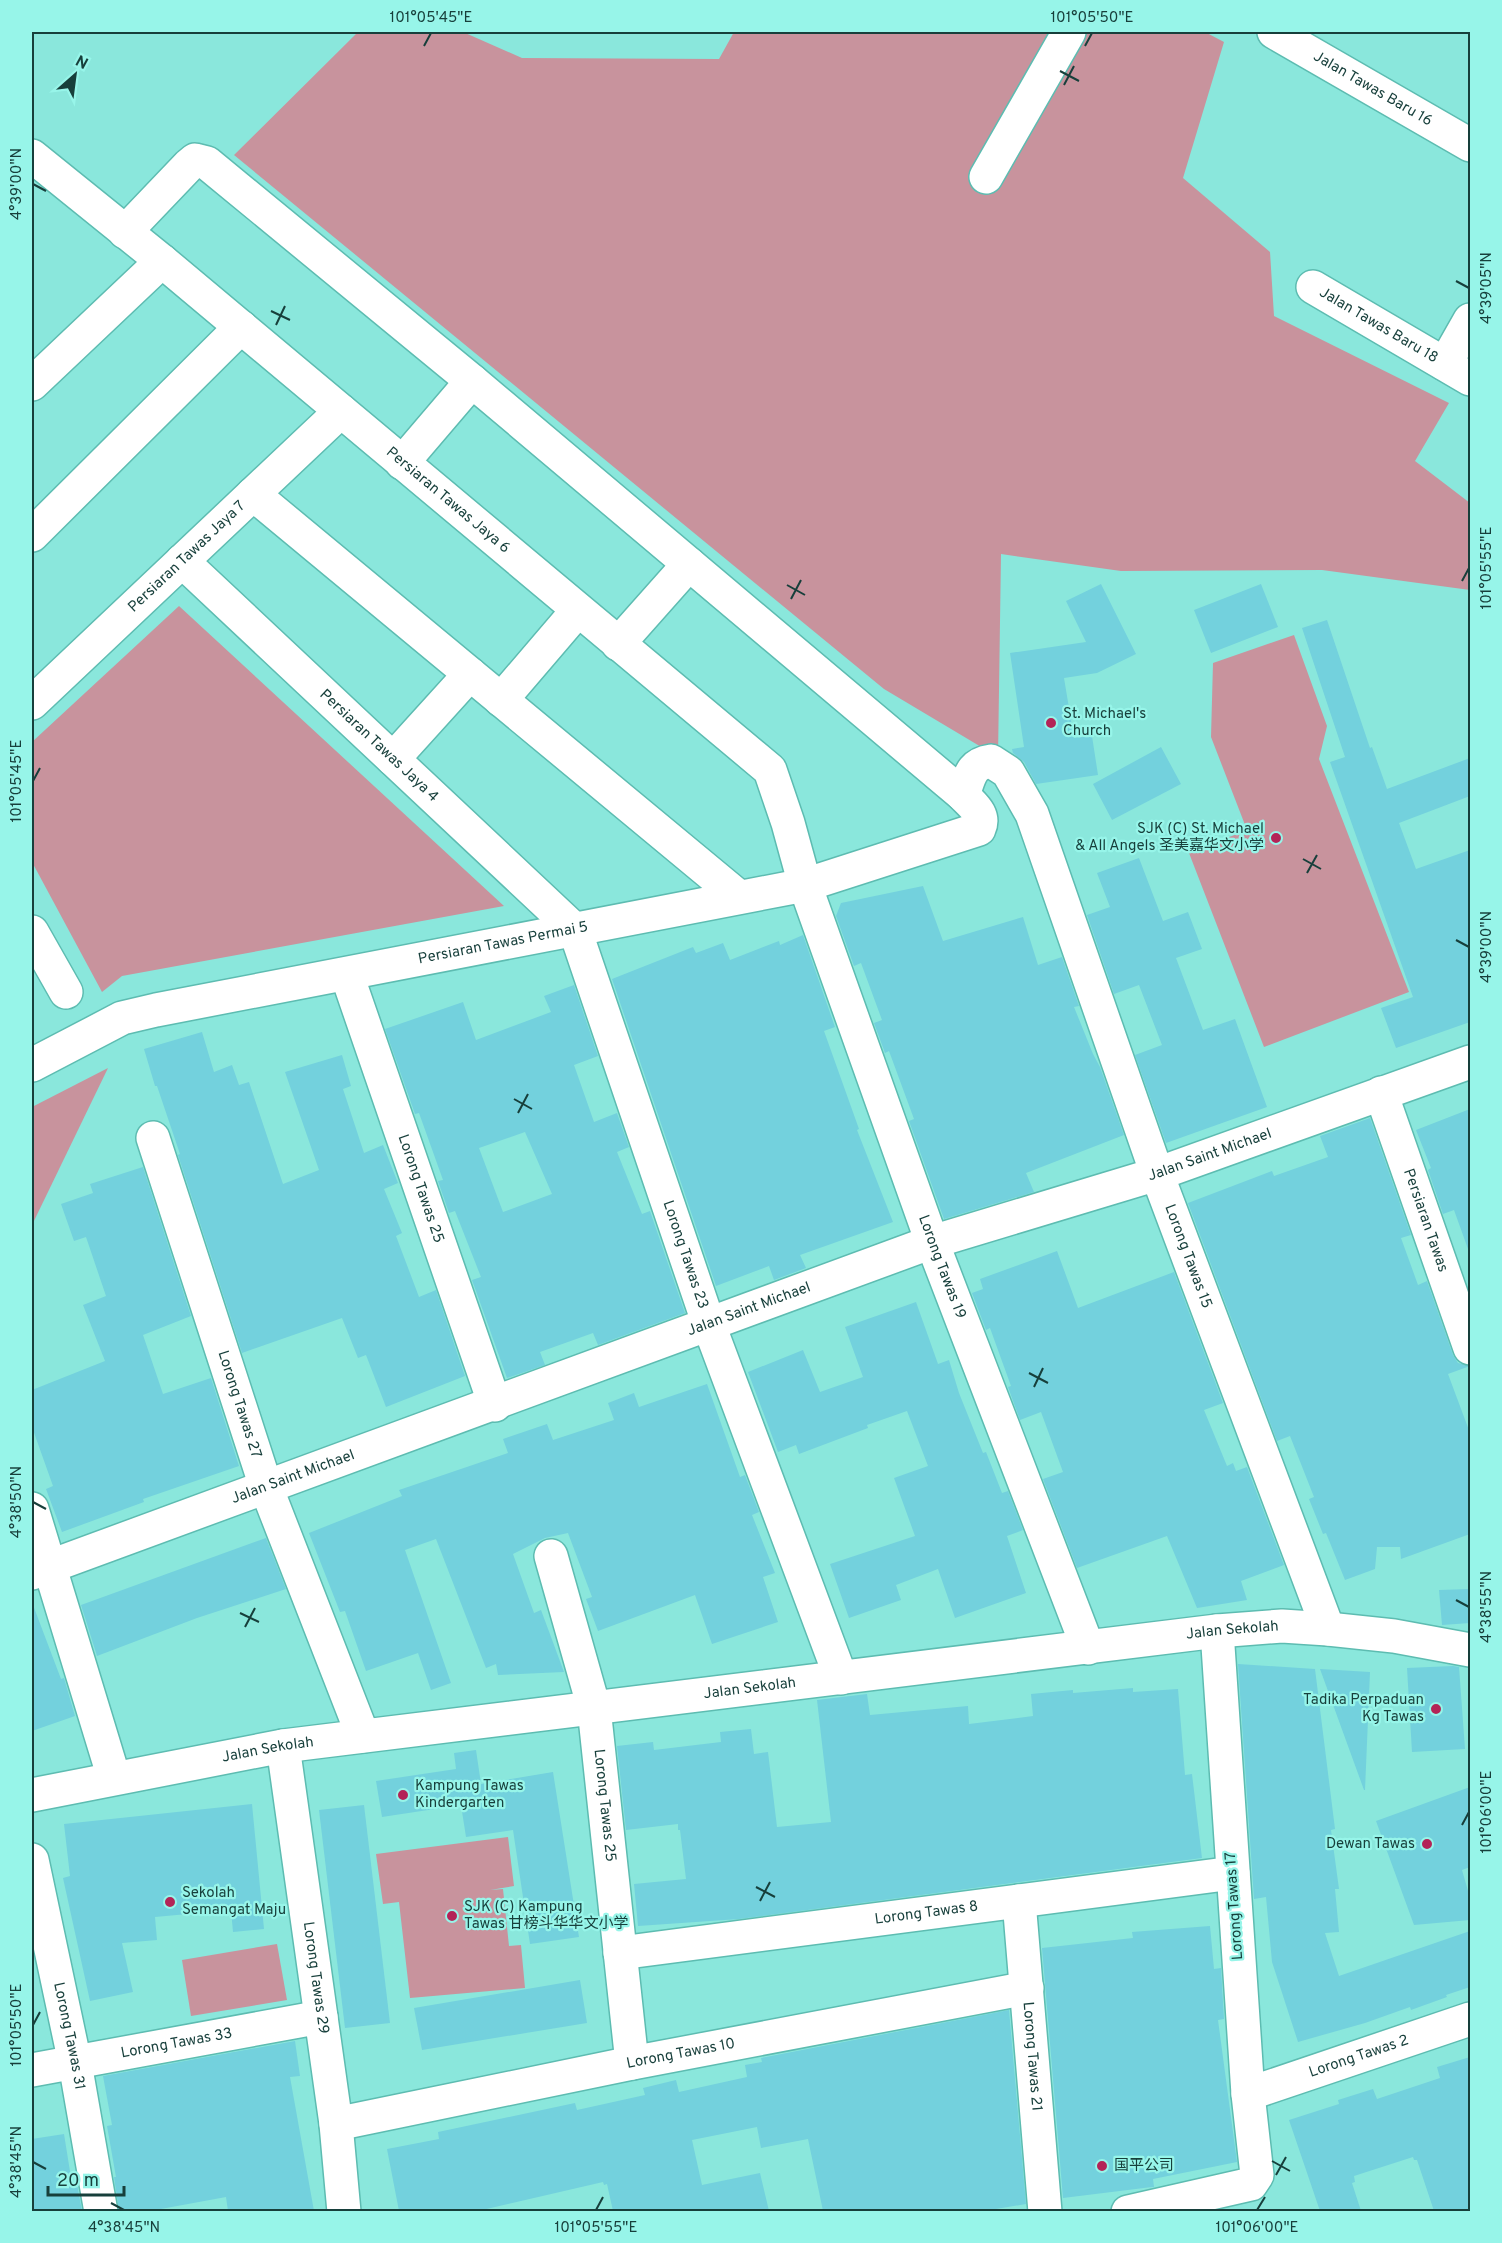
<svg xmlns="http://www.w3.org/2000/svg" width="1502" height="2243" viewBox="0 0 1502 2243" font-family="Overpass,'Noto Sans SC',sans-serif">
<rect width="100%" height="100%" fill="#8ae7dc"/>
<g fill="#c8939d">
<path d="M358,32H463L522,58L719,59L734,32H1205L1224,42L1183,178L1270,252L1274,316L1449,403L1415,461L1470,503V590L1322,570L1121,571L1001,554L998,757L884,689L234,155Z"/>
<path d="M179,606L504,906L122,976L102,992L32,862V742Z"/>
<path d="M1294,635L1327,726L1319,759L1409,992L1264,1047L1189,853L1247,830L1211,737L1213,663Z"/>
<path d="M108,1068L32,1225V1107Z"/>
<path d="M508,1837L514,1886L490,1890L503,1889L509,1946L521,1945L525,1988L410,1998L399,1902L383,1904L376,1854Z"/>
<path d="M277,1944L287,2000L191,2016L182,1960Z"/>
</g>
<g fill="#73d1dd" fill-rule="evenodd">
<path d="M1101,584L1136,654L1097,673L1064,678L1074,738L1092,736L1098,775L1036,784L1024,762L1013,753L1012,749L1024,747L1010,653L1086,642L1066,601Z"/>
<path d="M1261,584L1278,627L1211,653L1194,610Z"/>
<path d="M1327,620L1370,748L1372,747L1387,789L1470,758V796L1399,823L1416,869L1470,850V1022L1396,1048L1381,1008L1413,997L1330,762L1345,757L1302,628Z"/>
<path d="M1161,747L1181,784L1112,820L1093,784Z"/>
<path d="M1139,858L1163,921L1188,912L1202,949L1176,958L1203,1030L1235,1019L1267,1107L1166,1143L1135,1055L1162,1045L1139,985L1114,994L1087,915L1110,907L1097,873Z"/>
<path d="M923,886L943,941L1023,917L1038,965L1062,957L1079,1006L1074,1007L1093,1054L1100,1067L1124,1135L1026,1173L1034,1192L944,1219L909,1121L914,1119L889,1051L885,1053L874,1023L882,1020L861,963L854,966L836,916L841,903Z"/>
<path d="M803,935L835,1027L824,1031L859,1129L857,1130L893,1222L800,1255L806,1268L774,1280L769,1266L716,1286L612,979L693,947L696,953L723,943L730,960L779,941L780,945Z"/>
<path d="M574,985L598,1056L574,1065L594,1122L617,1113L629,1147L617,1152L642,1214L650,1211L685,1313L598,1345L593,1333L540,1352L545,1365L507,1378L472,1280L481,1277L455,1211L449,1213L438,1181L443,1180L419,1113L415,1114L385,1029L463,1002L476,1040L551,1012L544,996ZM525,1132L552,1194L503,1212L479,1148Z"/>
<path d="M202,1032L214,1072L232,1065L239,1085L249,1082L283,1184L319,1170L285,1072L342,1055L351,1086L343,1089L364,1153L383,1145L398,1183L384,1189L402,1233L396,1236L419,1297L436,1290L465,1376L386,1407L366,1355L358,1358L342,1318L242,1353L178,1155L180,1154L157,1086H155L144,1049Z"/>
<path d="M1470,1109V1249H1468L1454,1210L1443,1214L1428,1170L1431,1168L1416,1130Z"/>
<path d="M1370,1118L1411,1235L1401,1238L1418,1285L1427,1281L1453,1355L1458,1363L1470,1366L1448,1374L1470,1433V1534L1401,1559L1400,1547H1377L1375,1569L1345,1580L1326,1533L1323,1534L1309,1499L1314,1497L1290,1436L1277,1441L1188,1203L1272,1171L1274,1176L1328,1157L1320,1136Z"/>
<path d="M143,1167L191,1316L143,1335L163,1394L211,1378L239,1466L143,1499L144,1502L62,1532L46,1489L53,1486L32,1427V1390L105,1361L83,1305L106,1296L86,1237L74,1241L61,1204L93,1193L90,1184Z"/>
<path d="M1057,1251L1078,1308L1174,1272L1223,1403L1204,1410L1227,1466L1233,1463L1236,1471L1247,1467L1284,1565L1241,1581L1247,1600L1197,1608L1167,1536L1077,1568L1043,1479L1063,1472L1041,1412L1020,1420L1008,1387L1011,1386L990,1328L986,1330L972,1293L983,1289L980,1279Z"/>
<path d="M916,1302L938,1364L949,1360L959,1393L983,1453L986,1452L1002,1493L1008,1491L1023,1530L1007,1536L1026,1593L955,1618L938,1569L896,1585L901,1600L849,1618L830,1564L915,1536L894,1478L928,1466L907,1411L867,1425L868,1428L799,1454L796,1445L778,1452L748,1372L803,1350L820,1392L863,1377L845,1327Z"/>
<path d="M707,1384L740,1477L745,1475L759,1512L752,1515L775,1573L763,1577L778,1622L712,1644L695,1595L598,1631L586,1599L592,1597L568,1533L545,1538L513,1554L534,1613L541,1610L564,1672L498,1675L496,1664L486,1668L436,1539L405,1550L451,1683L431,1690L418,1653L366,1671L345,1611L340,1612L309,1533L402,1496L399,1490L508,1453L503,1439L547,1424L553,1440L614,1420L608,1403L634,1393L639,1407Z"/>
<path d="M266,1538L286,1589L197,1618L97,1656L81,1605Z"/>
<path d="M1470,1589V1623L1442,1625L1439,1590Z"/>
<path d="M33,1605L61,1679L64,1678L75,1716L32,1731V1606Z"/>
<path d="M1238,1664L1315,1669L1335,1829L1331,1830L1339,1889H1335L1339,1932L1325,1933L1339,1976L1470,1931V1987L1446,1995L1447,1997L1411,2010L1410,2007L1365,2023L1298,2042L1272,1962L1266,1897L1254,1899Z"/>
<path d="M1453,1666L1459,1667L1465,1749L1412,1752L1407,1668Z"/>
<path d="M1320,1669L1370,1672L1365,1790H1364Z"/>
<path d="M1133,1688V1692L1178,1689L1185,1775L1192,1774L1202,1858L739,1919L638,1926L634,1884L686,1879L680,1830H678V1824L626,1830L617,1746L653,1742L654,1750L721,1742L720,1732L751,1729L754,1754L768,1752L777,1827L831,1822L817,1700L867,1694L870,1715L968,1706L969,1724L1033,1716L1031,1694L1073,1690V1693Z"/>
<path d="M476,1750L481,1784L553,1772L579,1937L530,1944L513,1830L466,1837L461,1805L382,1817L376,1781L456,1769L454,1753Z"/>
<path d="M1470,1787V1867L1462,1870L1470,1898V1920L1414,1925L1376,1821Z"/>
<path d="M252,1804L264,1929L233,1932L231,1910L155,1917L157,1940L122,1943L133,1992L90,2001L63,1878L70,1876L64,1824Z"/>
<path d="M364,1805L390,2023L345,2028L319,1810Z"/>
<path d="M1210,1926L1214,1969L1221,1968L1224,2019L1218,2020L1237,2162L1153,2179L1154,2187H1152L1063,2198L1042,1948L1133,1938L1132,1932Z"/>
<path d="M580,1980L587,2023L422,2050L414,2008Z"/>
<path d="M1009,2010L1026,2204L984,2211H823L808,2139L761,2148L757,2127L692,2140L702,2185L760,2173L769,2211H613L607,2184L604,2185L603,2182L478,2211H399L387,2149L439,2139L438,2132L575,2103L577,2110L645,2095L643,2088L676,2080L679,2092L747,2077L745,2065L762,2062L761,2058Z"/>
<path d="M295,2041L300,2076L290,2077L314,2211H228L226,2197L150,2211H119L114,2177H116L107,2126L112,2125L103,2076Z"/>
<path d="M1470,2057V2211H1434L1417,2160H1414L1413,2157L1354,2176L1355,2182L1352,2183L1361,2211H1320L1289,2120L1339,2104L1338,2100L1373,2089L1377,2099L1440,2078L1437,2067Z"/>
<path d="M64,2134L72,2184H77L82,2211H32V2139Z"/>
</g>
<g fill="none" stroke-linecap="round" stroke-linejoin="round">
<g stroke="#5dbcb1" stroke-width="36">
<g id="minor">
<path id="s1" d="M1274,32L1470,145"/>
<path id="s2" d="M32,156L162,261L770,770L788,823L805,885L932,1242L1088,1648"/>
<path d="M986,177L1069,32"/>
<path d="M125,232L189,165L195,160L207,163L472,381L963,795"/>
<path id="s3" d="M1313,287L1470,379"/>
<path d="M1445,364L1470,320"/>
<path d="M32,384L162,261"/>
<path d="M402,463L472,381"/>
<path d="M253,494L739,897"/>
<path d="M32,535L241,327"/>
<path id="s4" d="M182,561L575,930L709,1325L841,1678"/>
<path d="M618,644L689,564"/>
<path d="M501,700L578,610"/>
<path id="s5" d="M32,703L341,411"/>
<path d="M393,759L470,674"/>
<path d="M32,932L66,992"/>
<path id="s6" d="M347,975L495,1405"/>
<path id="s7" d="M32,1065L122,1018L156,1010L805,885L979,829C986,814 972,805 963,795C970,777 970,764 991,761L1008,772L1032,814L1157,1174L1328,1629"/>
<path id="s8" d="M1381,1093L1470,1348"/>
<path id="s9" d="M153,1138L266,1487L363,1736"/>
<path d="M32,1509L114,1778"/>
<path id="s10" d="M551,1556L594,1708L632,2063"/>
<path id="s11" d="M32,1573L932,1242L1157,1174L1470,1062"/>
<path id="s12" d="M283,1746L336,2124L344,2212"/>
<path id="s13" d="M32,1795L283,1746L1217,1631L1282,1626L1328,1629L1394,1636L1470,1650"/>
<path id="s14" d="M32,1860L75,2063L101,2212"/>
<path id="s15" d="M1019,1901L1045,2212"/>
<path id="s16" d="M620,1953L1233,1873"/>
<path id="s17" d="M32,2070L321,2017"/>
<path id="s18" d="M1248,2094L1470,2019"/>
<path id="s19" d="M336,2124L632,2063L1027,1988"/>
<path d="M1128,2212L1251,2184L1257,2175L1248,2094L1217,1631"/>
</g>
</g>
<use href="#minor" stroke="#fff" stroke-width="33"/>
</g>
<path fill="none" stroke="#173f3b" stroke-width="2" d="M424,46L431,33M1085,46L1092,33M1060,71L1079,81M1064,85L1074,66M33,184L46,191M1456,281L1469,288M271,311L290,320M276,325L285,306M1462,581L1469,568M787,585L805,595M791,599L801,580M33,781L40,768M1303,859L1321,869M1307,873L1317,855M1456,940L1469,947M514,1099L532,1109M518,1113L528,1094M1029,1373L1048,1383M1034,1387L1043,1368M33,1502L46,1509M1456,1600L1469,1607M240,1613L259,1622M245,1627L255,1608M1462,1825L1469,1812M756,1887L775,1897M760,1901L770,1882M33,2025L40,2012M1272,2161L1290,2171M33,2162L46,2169M1276,2175L1286,2157M111,2203L124,2210M596,2210L603,2197M1257,2210L1265,2197"/>
<g fill="#b32457" stroke="#97f5e9" stroke-width="2">
<circle cx="1051" cy="723" r="6"/>
<circle cx="1276" cy="838" r="6"/>
<circle cx="1436" cy="1709" r="6"/>
<circle cx="403" cy="1795" r="6"/>
<circle cx="1427" cy="1844" r="6"/>
<circle cx="170" cy="1902" r="6"/>
<circle cx="452" cy="1916" r="6"/>
<circle cx="1102" cy="2166" r="6"/>
</g>
<g text-anchor="middle" dominant-baseline="central" stroke-width="4.5" stroke-linejoin="round" paint-order="stroke">
<g font-size="15" fill="#173f3b" stroke="#97f5e9">
<text stroke="none"><textPath href="#s1" startOffset="114">Jalan Tawas Baru 16</textPath></text>
<text stroke="none"><textPath href="#s3" startOffset="76">Jalan Tawas Baru 18</textPath></text>
<text stroke="none"><textPath href="#s2" startOffset="540">Persiaran Tawas Jaya 6</textPath></text>
<text stroke="none"><textPath href="#s5" startOffset="213">Persiaran Tawas Jaya 7</textPath></text>
<text stroke="none"><textPath href="#s4" startOffset="270">Persiaran Tawas Jaya 4</textPath></text>
<text stroke="none"><textPath href="#s7" startOffset="490">Persiaran Tawas Permai 5</textPath></text>
<text stroke="none"><textPath href="#s11" startOffset="1250">Jalan Saint Michael</textPath></text>
<text stroke="none"><textPath href="#s6" startOffset="226">Lorong Tawas 25</textPath></text>
<text stroke="none"><textPath href="#s8" startOffset="135">Persiaran Tawas</textPath></text>
<text stroke="none"><textPath href="#s4" startOffset="882">Lorong Tawas 23</textPath></text>
<text stroke="none"><textPath href="#s7" startOffset="1606">Lorong Tawas 15</textPath></text>
<text stroke="none"><textPath href="#s2" startOffset="1486">Lorong Tawas 19</textPath></text>
<text stroke="none"><textPath href="#s11" startOffset="764">Jalan Saint Michael</textPath></text>
<text stroke="none"><textPath href="#s9" startOffset="280">Lorong Tawas 27</textPath></text>
<text stroke="none"><textPath href="#s11" startOffset="278">Jalan Saint Michael</textPath></text>
<text stroke="none"><textPath href="#s13" startOffset="1212">Jalan Sekolah</textPath></text>
<text stroke="none"><textPath href="#s13" startOffset="726">Jalan Sekolah</textPath></text>
<text stroke="none"><textPath href="#s13" startOffset="240">Jalan Sekolah</textPath></text>
<text stroke="none"><textPath href="#s10" startOffset="256">Lorong Tawas 25</textPath></text>
<text transform="translate(1235 1906) rotate(-94)">Lorong Tawas 17</text>
<text stroke="none"><textPath href="#s16" startOffset="309">Lorong Tawas 8</textPath></text>
<text stroke="none"><textPath href="#s12" startOffset="234">Lorong Tawas 29</textPath></text>
<text stroke="none"><textPath href="#s14" startOffset="180">Lorong Tawas 31</textPath></text>
<text stroke="none"><textPath href="#s17" startOffset="147">Lorong Tawas 33</textPath></text>
<text stroke="none"><textPath href="#s19" startOffset="352">Lorong Tawas 10</textPath></text>
<text stroke="none"><textPath href="#s15" startOffset="156">Lorong Tawas 21</textPath></text>
<text stroke="none"><textPath href="#s18" startOffset="117">Lorong Tawas 2</textPath></text>
</g>
<g font-size="15" fill="#173f3b" stroke="#97f5e9" text-anchor="start">
<text x="1063" y="714">St. Michael's<tspan x="1063" dy="17">Church</tspan></text>
<text x="1264" y="829" text-anchor="end">SJK (C) St. Michael<tspan x="1264" dy="17">&amp; All Angels 圣美嘉华文小学</tspan></text>
<text x="1424" y="1700" text-anchor="end">Tadika Perpaduan<tspan x="1424" dy="17">Kg Tawas</tspan></text>
<text x="415" y="1786">Kampung Tawas<tspan x="415" dy="17">Kindergarten</tspan></text>
<text x="1415" y="1844" text-anchor="end">Dewan Tawas</text>
<text x="182" y="1893">Sekolah<tspan x="182" dy="17">Semangat Maju</tspan></text>
<text x="464" y="1907">SJK (C) Kampung<tspan x="464" dy="17">Tawas 甘榜斗华华文小学</tspan></text>
<text x="1114" y="2166">国平公司</text>
</g>
</g>
<rect width="1502" height="2243" fill="none" stroke="#97f5e9" stroke-width="66"/>
<g transform="translate(75 75) rotate(28)" stroke="#97f5e9" stroke-width="4.5" paint-order="stroke">
<path d="M0-4.5L10 22L0 15L-10 22Z" fill="#173f3b"/>
<text y="-9" font-size="16" font-weight="bold" text-anchor="middle" fill="#173f3b">N</text>
</g>
<path d="M48 2186v9h76v-9" fill="none" stroke="#173f3b" stroke-width="3"/>
<text x="57" y="2186" font-size="18" fill="#173f3b" stroke="#97f5e9" stroke-width="4.5" paint-order="stroke">20 m</text>
<rect x="33" y="33" width="1436" height="2177" fill="none" stroke="#173f3b" stroke-width="2"/>
<g font-size="15" text-anchor="middle" fill="#173f3b">
<text x="431" y="22">101°05'45"E</text>
<text x="1092" y="22">101°05'50"E</text>
<text transform="translate(16 184) rotate(-90)" y="5">4°39'00"N</text>
<text transform="translate(1486 288) rotate(-90)" y="5">4°39'05"N</text>
<text transform="translate(1486 568) rotate(-90)" y="5">101°05'55"E</text>
<text transform="translate(16 781) rotate(-90)" y="5">101°05'45"E</text>
<text transform="translate(1486 947) rotate(-90)" y="5">4°39'00"N</text>
<text transform="translate(16 1502) rotate(-90)" y="5">4°38'50"N</text>
<text transform="translate(1486 1607) rotate(-90)" y="5">4°38'55"N</text>
<text transform="translate(1486 1812) rotate(-90)" y="5">101°06'00"E</text>
<text transform="translate(16 2025) rotate(-90)" y="5">101°05'50"E</text>
<text transform="translate(16 2162) rotate(-90)" y="5">4°38'45"N</text>
<text x="124" y="2232">4°38'45"N</text>
<text x="596" y="2232">101°05'55"E</text>
<text x="1257" y="2232">101°06'00"E</text>
</g>
</svg>
